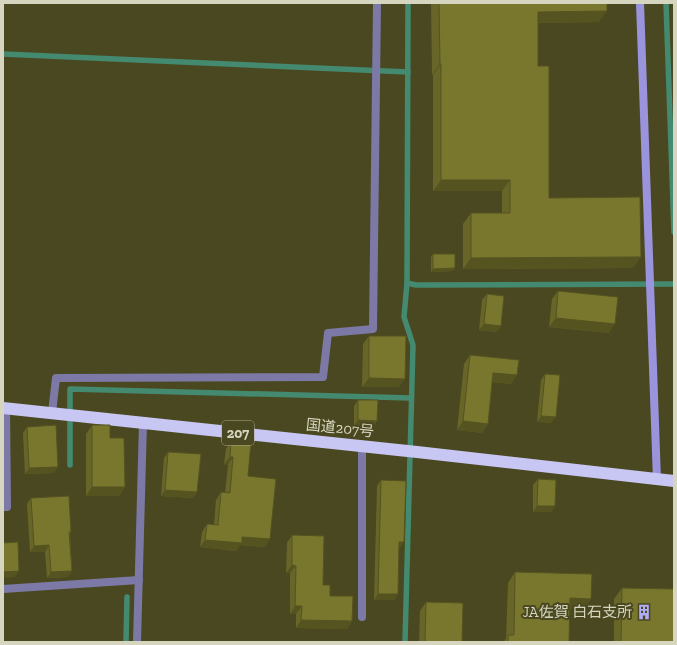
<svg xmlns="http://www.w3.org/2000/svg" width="677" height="645" viewBox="0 0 677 645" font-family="'Zilla Slab','Noto Sans JP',serif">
<rect width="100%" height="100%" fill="#4a4820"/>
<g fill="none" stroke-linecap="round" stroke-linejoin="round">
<g stroke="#448a70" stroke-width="5.5">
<path d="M408,3L407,283L416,285L674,284"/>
<path d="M666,3L674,232"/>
<path d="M3,54L408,72"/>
<path d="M70,465V389L411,398"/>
<path d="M126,642L127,597"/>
<path d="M405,642L413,345L404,317L407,283"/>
</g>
<path stroke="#7c79a7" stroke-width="8" d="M362,446V617"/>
<g stroke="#7c79a7" stroke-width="8">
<path d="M52,413L56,378L323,377L328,333L373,329L377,3"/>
<path d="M3,507H7L6,408"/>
<path d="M3,589L139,580"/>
<path d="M137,642L143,423"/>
</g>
<path stroke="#9a94dd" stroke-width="8" d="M640,3L657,480"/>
<path stroke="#c8c7f3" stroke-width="12" d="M3,408L417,452L674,481"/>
</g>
<g fill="#686528">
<path d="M431,3H610V4H607L599,22L538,23V66L549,198L633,268L463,269V224L471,213H502V191H433V75H432Z"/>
<path d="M433,254L453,271L431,272V257Z"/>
<path d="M558,291L609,333L549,327L552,299Z"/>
<path d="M487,294L497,332L479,330L482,300Z"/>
<path d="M369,336L399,387H362L363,344Z"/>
<path d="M470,355L511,384L492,382L488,424L482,433L457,430L464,364Z"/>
<path d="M545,374L551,423L537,422L541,380Z"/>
<path d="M358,400L377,421L373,427L354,426V406Z"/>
<path d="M92,425L110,438L125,487L119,496H86V434Z"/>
<path d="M27,427L54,473L25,474L23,433Z"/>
<path d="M231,441L248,476L265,547L240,545L236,551L200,547L202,532L207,524L214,525L216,500L221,492L225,493L228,465L224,464L226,449Z"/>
<path d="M168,452L197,492L193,498L161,496L164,458Z"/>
<path d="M538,479L555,506L551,512H533V485Z"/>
<path d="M381,480L400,548H399L398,594L394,600H374L377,486Z"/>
<path d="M31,498L71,532L70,534L72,571L68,577L47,578L45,552H30L27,504Z"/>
<path d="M292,535L330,596L352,621L347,629L296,628V614H290V573H286L287,543Z"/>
<path d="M515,572L591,599L584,609H569V642H504L506,638L508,583Z"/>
<path d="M622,588L674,642H614V599Z"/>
<path d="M426,602L462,642H419L420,611Z"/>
</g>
<g fill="#555320">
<path d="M607,11L599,22L530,23L538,12Z"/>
<path d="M440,64H441L433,75H432Z"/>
<path d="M441,180H510L502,191H433Z"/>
<path d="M641,257L633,268L463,269L471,258Z"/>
<path d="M455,268L453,271L431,272L433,269Z"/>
<path d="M556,318L615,324L609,333L549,327Z"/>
<path d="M484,324L501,326L497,332L479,330Z"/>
<path d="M493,373L517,375L511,384L486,381Z"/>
<path d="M369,378L405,379L399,387H362Z"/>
<path d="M541,416L556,417L551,423L537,422Z"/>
<path d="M358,420L377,421L373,427L354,426Z"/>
<path d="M463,421L488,424L482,433L457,430Z"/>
<path d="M230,457H233L228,465L224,464Z"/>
<path d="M58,467L54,473L25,474L29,468Z"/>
<path d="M92,487H125L119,496H86Z"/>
<path d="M165,490L197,492L193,498L161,496Z"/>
<path d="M537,506H555L551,512H533Z"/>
<path d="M242,537L270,539L265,547L240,545L236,551L200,547L205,540Z"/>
<path d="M399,542H404L400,548H395Z"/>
<path d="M49,545L45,552H30L34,546Z"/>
<path d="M292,565L296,566L290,573H286Z"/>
<path d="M19,571L15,577L3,578V572Z"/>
<path d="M72,571L68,577L47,578L51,572Z"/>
<path d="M378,594H398L394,600H374Z"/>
<path d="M570,598L591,599L584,609H562Z"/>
<path d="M295,606H302L296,614H290Z"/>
<path d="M301,620L352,621L347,629L296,628Z"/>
</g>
<g fill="#79762e" stroke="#555320">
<path d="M439,3H607V11L538,12V66H549V198L640,197L641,257L471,258V213H510V180H441V64H440Z"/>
<path d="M433,254H455V268L433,269Z"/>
<path d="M558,291L618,297L615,324L556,318Z"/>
<path d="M487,294L504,296L501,326L484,324Z"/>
<path d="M369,336H406L405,379L369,378Z"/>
<path d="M470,355L519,360L517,375L493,373L488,424L463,421Z"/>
<path d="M545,374L560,375L556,417L541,416Z"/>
<path d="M358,400H378L377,421L358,420Z"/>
<path d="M56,425L58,467L29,468L27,427Z"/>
<path d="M92,425H110V438H124L125,487H92Z"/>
<path d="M231,441L251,443L248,476L276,479L270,539L242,537V543L205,540L207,524L218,525L221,492L230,493L233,457H230Z"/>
<path d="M168,452L201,454L197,492L165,490Z"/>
<path d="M538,479L556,480L555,506H537Z"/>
<path d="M381,480L406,481L404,542H399L398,594H378Z"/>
<path d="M69,496L71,532H69L72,571L51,572L49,545L34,546L31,498Z"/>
<path d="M292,535L324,536L323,585H330V596H353L352,621L301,620L302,606H295L296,566L292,565Z"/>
<path d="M18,542L19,571L3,572V543Z"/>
<path d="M515,572L592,574L591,599L570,598L569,642H508V635H514Z"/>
<path d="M622,588L674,589V642H621Z"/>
<path d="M426,602L463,603L462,642H425Z"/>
</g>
<defs>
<g id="building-bare" transform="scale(1.2)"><path d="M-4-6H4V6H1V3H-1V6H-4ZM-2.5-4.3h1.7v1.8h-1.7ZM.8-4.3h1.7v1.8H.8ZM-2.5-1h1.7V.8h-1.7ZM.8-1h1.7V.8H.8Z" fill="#b2adf9" stroke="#4a4820" stroke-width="2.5" paint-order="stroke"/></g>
</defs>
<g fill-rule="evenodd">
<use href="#building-bare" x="644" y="612"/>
</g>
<g text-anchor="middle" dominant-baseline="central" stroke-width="4" stroke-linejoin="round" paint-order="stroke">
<rect fill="#4a4820" stroke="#acab90" stroke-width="1" x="222" y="421" width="32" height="24" rx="3"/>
<g font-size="14" font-weight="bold" fill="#d6d6c0">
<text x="238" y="433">207</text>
</g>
<g font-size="15" fill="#d6d6c0" stroke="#4a4820">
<text transform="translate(340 428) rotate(6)">国道207号</text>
</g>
<g font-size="15" fill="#d6d6c0" stroke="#4a4820" text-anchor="end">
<text x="632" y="612">JA佐賀 白石支所</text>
</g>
</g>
<rect width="677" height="645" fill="none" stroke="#d6d6c0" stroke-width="8"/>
</svg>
